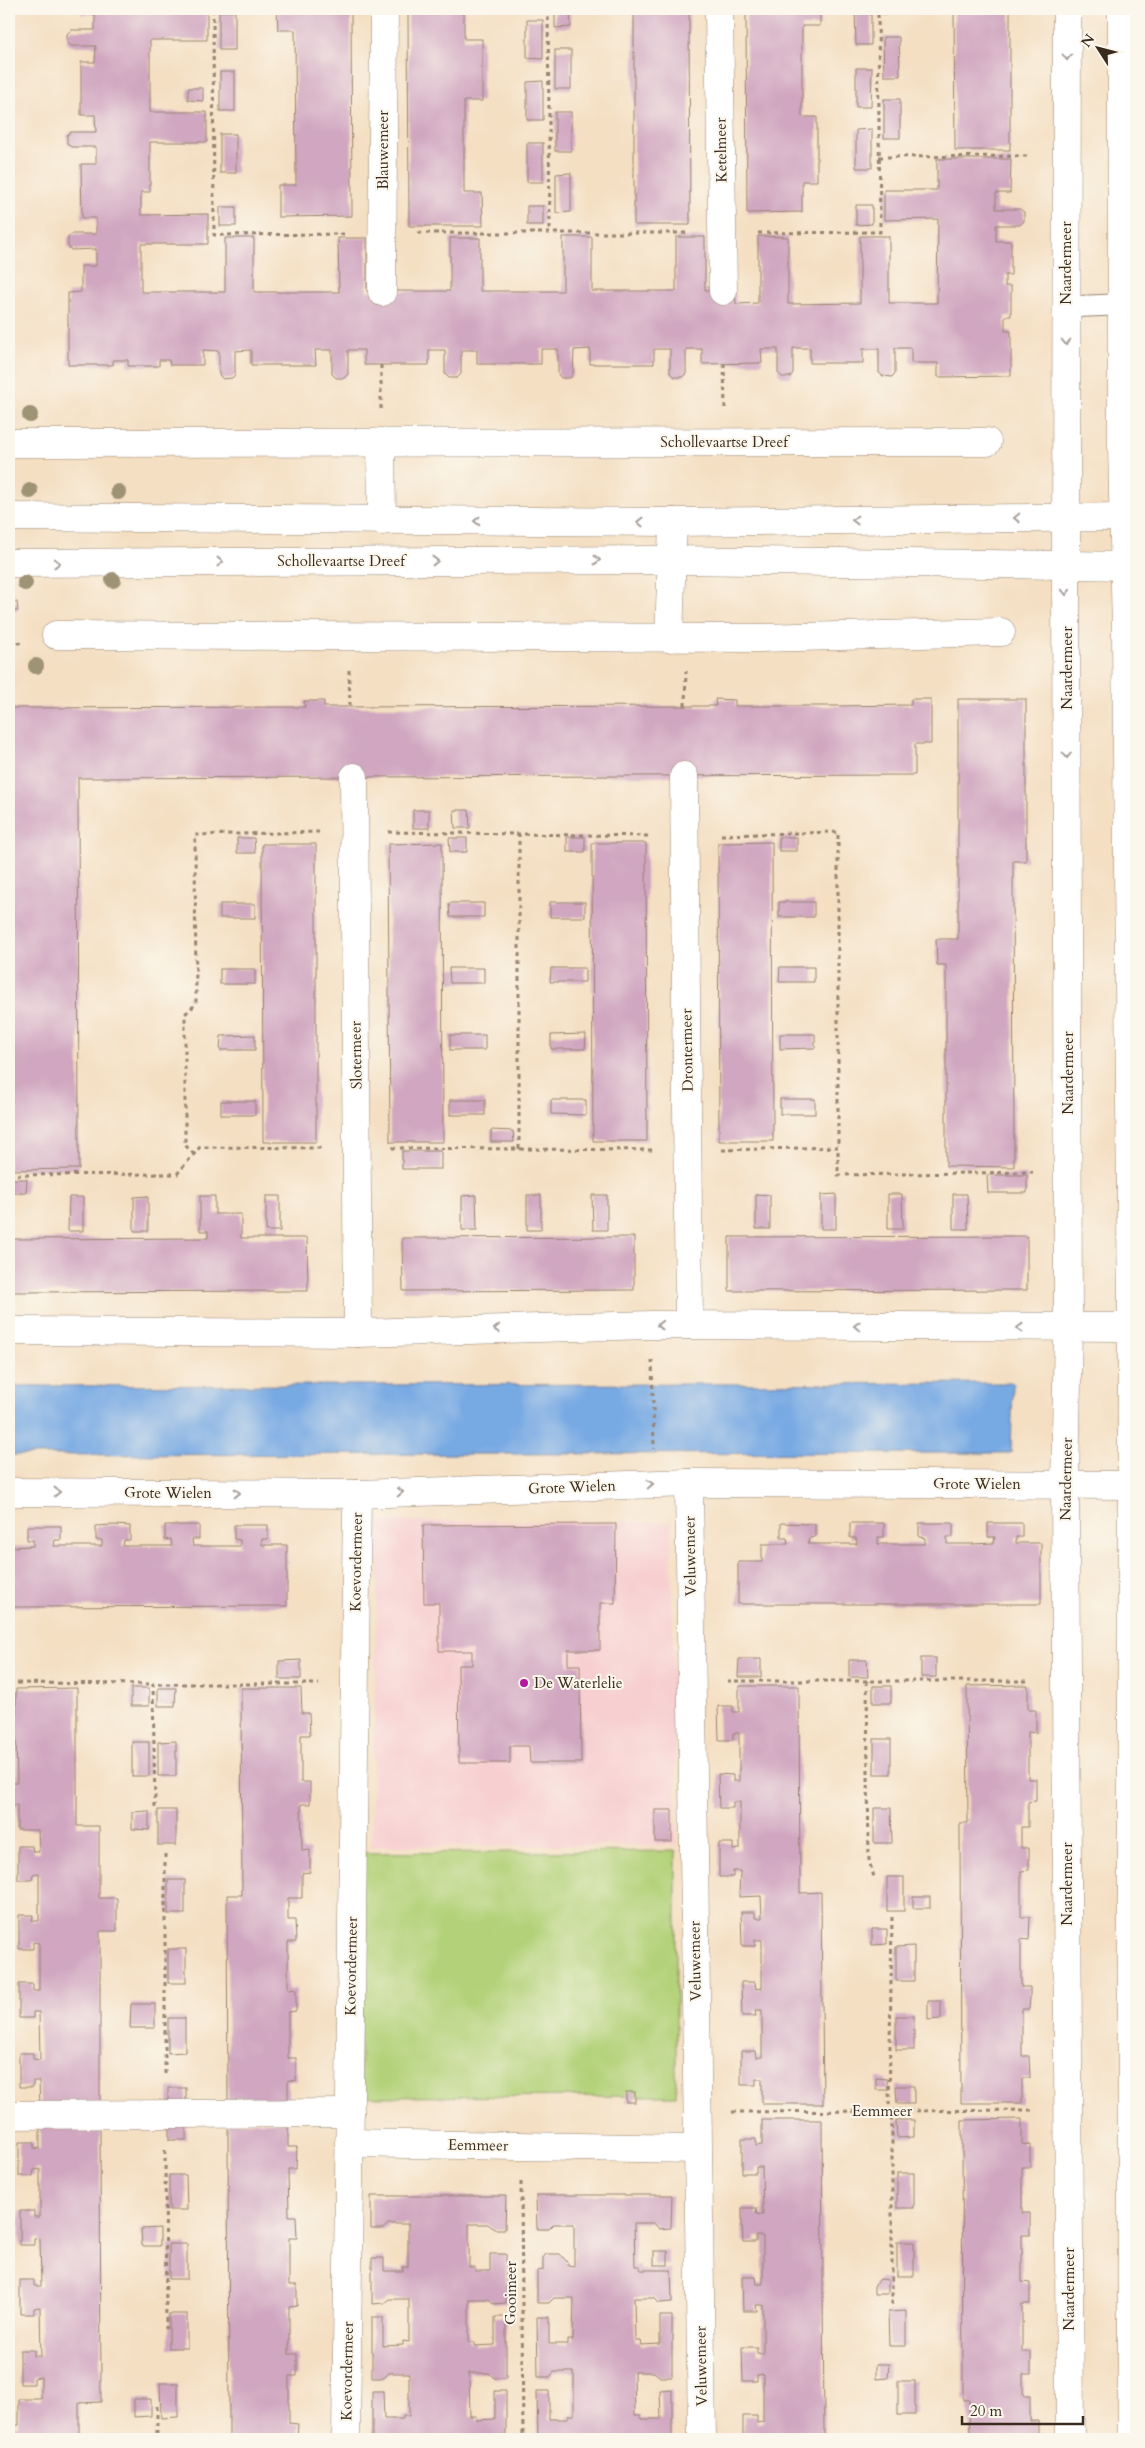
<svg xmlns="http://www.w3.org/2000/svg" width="1145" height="2448" viewBox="0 0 1145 2448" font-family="Cardo,serif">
<rect width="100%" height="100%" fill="#fbf7ec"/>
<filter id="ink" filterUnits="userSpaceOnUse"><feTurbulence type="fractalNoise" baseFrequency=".02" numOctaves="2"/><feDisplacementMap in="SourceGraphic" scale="10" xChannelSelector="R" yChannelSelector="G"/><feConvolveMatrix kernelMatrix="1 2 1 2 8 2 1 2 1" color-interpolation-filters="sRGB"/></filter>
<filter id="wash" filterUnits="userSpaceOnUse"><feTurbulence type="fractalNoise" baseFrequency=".0096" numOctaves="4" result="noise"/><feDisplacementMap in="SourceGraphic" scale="20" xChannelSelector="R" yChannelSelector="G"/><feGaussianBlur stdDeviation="1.12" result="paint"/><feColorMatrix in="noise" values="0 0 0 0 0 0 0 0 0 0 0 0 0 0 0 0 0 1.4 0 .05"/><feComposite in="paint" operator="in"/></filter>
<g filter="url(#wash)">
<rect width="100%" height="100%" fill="#f4dfc3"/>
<path fill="#f7cfd0" d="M379,1521L671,1522L677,1845L371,1846Z"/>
<path fill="#b2d178" stroke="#767e4b" d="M676,1851V2096L360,2097V1853Z"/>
<path fill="#77a9e3" stroke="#596a80" d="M1013,1383L1011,1453L9,1455V1386Z"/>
<g id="blocks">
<g fill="#d0a6c0">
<path d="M81,9L207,10V40H150V112H207V142H150V192H141V215L208,214V244H141V292H225V238H254V292H339L338,238H367V291H450V238H480V291H563V237H592V291H676V237H705V290H735L736,304L758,303V236L788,237V304L860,303V236H889V303H937L938,219L884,220V190H937V159H1011L1010,193H996V209H1020L1024,212V221L1020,225H996V241H1011V275H1005V286H1011V316H1005V331H1011V376L938,377V363H911V348H895V373L892,377L883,376L879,373V349H863V363H810V348H793V373L790,377H782L778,373V349H761L762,363L702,364V349H686V374L682,377H674L670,373V349H654V364H590V349L574,350L573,374L570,378H561L558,374V349H541V364H477V350H461V374L457,378H449L445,374V350H429V365H364V350H348V374L344,378H336L332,374V350H315L316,365H251V350L235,351V375L232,378L223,379L219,375V351L203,350V365H170L169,360H159V366H128V360H113V365H68V293L81,292V266H96V249L71,250L68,246V238L71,234H96V218H82L81,164H96V147H71L67,143V135L71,132H96L95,115H81V62H95L96,46H71L67,42V34L71,30H95V14H81Z"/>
<path d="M277,9H351L352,216L278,217V185H296L295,30H278Z"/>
<path d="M408,9H464V39H482V101H464V193H482L483,226H409Z"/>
<path d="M555,9H570L571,27L555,28Z"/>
<path d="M634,9H689L690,225H634Z"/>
<path d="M746,9H820V26H802V117H817V181H802V212L747,213Z"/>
<path d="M855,9H871V45H856Z"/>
<rect x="883" y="9" width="16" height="5"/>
<path d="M954,9H1010V150H955Z"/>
<rect x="219" y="11" width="16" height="39"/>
<path d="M527,20H543V59L527,58Z"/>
<path d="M883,37H899L900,76H884Z"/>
<rect x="555" y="50" width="16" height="39"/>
<path d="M856,68H872L871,107H856Z"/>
<rect x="220" y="72" width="15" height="39"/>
<path d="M543,81V120H527V82Z"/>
<path d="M188,88H203V101L188,100Z"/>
<rect x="884" y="99" width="16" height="39"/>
<rect x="555" y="112" width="16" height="39"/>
<path d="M872,129V168H856V130Z"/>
<rect x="220" y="134" width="16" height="39"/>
<rect x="527" y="143" width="16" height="39"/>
<path d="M571,173V212L556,213V174Z"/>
<path d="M856,205H872V224L856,225Z"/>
<rect x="527" y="206" width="16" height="19"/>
<rect x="220" y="207" width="16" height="19"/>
<path d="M9,602H17L18,611H9Z"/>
<path d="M715,699L735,700V706H830L911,705V699H931V744H915V775L78,778L79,1169L9,1170V708L305,707L304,701H324V707L716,706Z"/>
<path d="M958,699H1026V861H1013L1014,1167L946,1166V965H937L936,939H958Z"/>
<rect x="413" y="810" width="16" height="18"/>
<path d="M454,810H469L470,828H455Z"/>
<rect x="567" y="837" width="18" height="15"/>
<rect x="779" y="837" width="18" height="14"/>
<path d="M237,838H254L255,853H237Z"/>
<path d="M449,838H467V852H450Z"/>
<path d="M772,842L773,1141H719L718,843Z"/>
<path d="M442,843L443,1142H390L388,844Z"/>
<path d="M592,843H646L647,1141H593Z"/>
<path d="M262,844H316V1142H263Z"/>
<rect x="550" y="902" width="35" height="15"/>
<rect x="779" y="902" width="35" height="15"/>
<path d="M449,903H484V917H450Z"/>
<rect x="220" y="904" width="35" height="14"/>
<path d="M780,967H814V982H779Z"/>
<path d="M449,968H484V983H450Z"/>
<path d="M551,968H585V982H550Z"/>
<rect x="220" y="969" width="35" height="15"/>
<path d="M586,1034L585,1049H551V1035Z"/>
<path d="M780,1034H815V1048L780,1049Z"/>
<path d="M255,1035V1050H220L221,1036Z"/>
<rect x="450" y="1035" width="35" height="15"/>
<rect x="780" y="1099" width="35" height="15"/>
<rect x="450" y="1100" width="35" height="15"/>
<path d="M551,1100H586V1115L551,1114Z"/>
<rect x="221" y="1101" width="34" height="14"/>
<path d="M491,1130L513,1131L514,1142H491Z"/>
<rect x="402" y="1151" width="39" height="18"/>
<path d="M987,1175H1027V1193H988Z"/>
<path d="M9,1179H27L26,1193H9Z"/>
<path d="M756,1194L770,1195V1229H756Z"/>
<path d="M836,1194V1229H821V1195Z"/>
<path d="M888,1194H902L903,1229H888Z"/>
<path d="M953,1194H967L968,1229H953Z"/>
<path d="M476,1195L477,1230H462V1196Z"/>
<rect x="527" y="1195" width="14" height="35"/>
<path d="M592,1195H607V1230H593Z"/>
<path d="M148,1196V1231H134V1197Z"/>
<path d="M200,1196H215V1214H241V1238H307L308,1291L9,1292V1239L208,1238V1231H200Z"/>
<rect x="266" y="1196" width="14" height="35"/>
<path d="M69,1197H83V1231H68Z"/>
<path d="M1027,1236V1290L729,1291V1237Z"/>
<path d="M634,1237V1290L403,1291L402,1238Z"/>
<path d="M781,1523L815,1524V1537L809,1538L808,1544H857L856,1538H850V1523H884V1537H878V1544H925V1538L919,1537V1523H953V1537H947V1544H971L994,1543L995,1537H988V1523H1022V1537H1016V1543H1041V1604H738V1562H762V1544H788L787,1538H781Z"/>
<path d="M616,1524L615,1603H600V1650H568V1665H580L581,1763H530L529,1746H510V1763H459L458,1665H472V1651H439V1603H424L423,1525Z"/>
<path d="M165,1525H199V1539H192L193,1546H240V1540L234,1539V1525H268V1539H262V1545H287V1606L9,1607V1547L33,1546V1540H27V1526H61V1540H55L54,1546H102V1540H96V1526L113,1525L130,1526V1540H124L123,1546H172L171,1539L165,1540Z"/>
<rect x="921" y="1658" width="15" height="19"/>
<path d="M739,1659H761V1677H738Z"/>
<path d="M301,1660V1679H279V1661Z"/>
<path d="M849,1660H867L868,1677H849Z"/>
<path d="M1028,1685V1710H1036V1733L1028,1732V1779H1036V1801L1028,1802V1827H1021V1848H1029V1870L1021,1871V1917H1030L1029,1940L1021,1939V1987H1030V1998L1029,2009H1022V2056H1029L1030,2078H1022V2103H961L960,1823H968L967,1686Z"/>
<path d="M739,1686H799L800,1893L821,1892L823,2104H762V2079H756V2085H741V2051H755L756,2057H762V2010H755L756,2016H742L741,1982H755L756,1989L762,1988V1940H755V1946H742L741,1912H755V1918H762L761,1896L739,1897L740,1871H733V1877H719V1843H733V1850L740,1849V1802H733V1808H719L718,1774L733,1775V1781H739V1733H733V1740H719L718,1706H733V1712H739Z"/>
<rect x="873" y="1686" width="18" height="17"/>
<path d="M77,1688V1826H99V1898H117V1931H100V2106H40L39,2081H33V2087H19V2053H33V2059L40,2060L39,2012H33V2018H19V1984H33V1991H39V1943L33,1942V1949H19V1915H33L32,1921H39V1873L33,1874L32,1880H18V1846H32L33,1852H39L38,1830H17V1805H9V1783H17L16,1736H9V1714H16V1689Z"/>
<rect x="131" y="1688" width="18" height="18"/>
<path d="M158,1688H176L175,1706H158Z"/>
<path d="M241,1688H301L302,1713H309L310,1735H301V1782H310V1804H301L302,1851L310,1850V1872L302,1873V1898H288V1920H295L296,1942H288V1990L296,1989V2011L288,2012V2058H296V2081L288,2080V2106H228L227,1895H242Z"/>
<rect x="874" y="1739" width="17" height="35"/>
<path d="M176,1741V1776H158V1742Z"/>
<rect x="132" y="1742" width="17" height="34"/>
<path d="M874,1808H891L892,1843H874Z"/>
<rect x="158" y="1810" width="18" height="35"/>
<rect x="655" y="1810" width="17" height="32"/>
<path d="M149,1811V1830L132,1829V1812Z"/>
<rect x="887" y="1877" width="17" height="34"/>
<rect x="168" y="1880" width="17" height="34"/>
<rect x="913" y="1897" width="17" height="11"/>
<path d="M872,1929H887V1944L872,1945Z"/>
<path d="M914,1946V1981H896V1947Z"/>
<rect x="168" y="1949" width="18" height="34"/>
<path d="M928,2001H941V2019L928,2020Z"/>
<path d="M131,2004H155V2028H130Z"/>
<rect x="896" y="2016" width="18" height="34"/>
<path d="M168,2018H185V2052L168,2053Z"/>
<path d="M876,2078L887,2079L888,2090H876Z"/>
<path d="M896,2086H914V2104H897Z"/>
<rect x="168" y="2088" width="18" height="18"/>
<rect x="626" y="2092" width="9" height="10"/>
<path d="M1022,2119V2144L1030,2145V2167H1022V2213H1030V2235H1022V2282L1030,2283V2304H1022V2352H1031V2374H1023V2396H1030V2421H1038V2439H970L969,2400H963L962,2120Z"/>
<path d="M762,2120H822L824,2439H743V2416H757V2423L763,2422V2374L757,2375V2381H743L742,2347H757V2353L763,2354V2305H756L757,2311H743L742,2277H756L757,2284H763V2236H756V2242H743L742,2225V2208H757L756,2214L763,2215L762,2167H756V2173H742V2139H756V2146L762,2145Z"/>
<path d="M896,2120H914V2137L897,2138Z"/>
<path d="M100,2122L101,2402L79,2403V2439H11V2425H19V2399H41V2377L34,2378V2384H20V2350H34V2356H41L40,2307L34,2308V2314H20V2280H34V2286H41L40,2238L34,2239V2245H20V2211H34V2217H40V2169L34,2170L33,2176H19V2142H34V2148L40,2149V2123Z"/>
<rect x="169" y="2122" width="17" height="18"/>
<path d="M228,2122H288V2147H297L296,2169H288L289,2216H296L297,2238H289V2285H297V2306L289,2307V2354H297V2376H289V2423L298,2424L297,2439H229Z"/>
<rect x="897" y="2173" width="17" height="35"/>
<path d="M169,2175H186L187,2210H169Z"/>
<path d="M536,2195H672L671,2228L659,2229L654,2223H634L635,2266H640V2270H671L672,2302L659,2303L654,2298H634L635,2341H640L641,2345L660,2344V2316H672V2377H660L654,2372H634L635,2415H641V2419H661L660,2391L672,2390V2439H538L537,2391H549V2419H568V2415H574V2372H554L550,2377H538L537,2317H549V2344H568V2340H573L574,2298H554L549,2303H537V2271L543,2270V2258L546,2254H560L568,2263V2266L574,2267V2224H554L549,2229H537Z"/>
<path d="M371,2196H506L505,2229H494L488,2224H469V2267H475V2271H490V2254H506V2303L494,2304L489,2299H469V2342H475V2346L495,2345V2317H506V2378H494L489,2373H469L470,2416H476V2420L495,2419V2391H506V2439H372V2391H383L384,2419H403V2416H409V2373H389L384,2378H372V2317H383V2346L403,2345V2341L409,2342V2299H389L384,2303L372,2304V2258H384V2271H403L402,2267H408V2224H388L384,2229H371Z"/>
<path d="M160,2228V2246H142L141,2229Z"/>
<rect x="897" y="2242" width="17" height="34"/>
<rect x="169" y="2244" width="18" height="35"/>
<rect x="654" y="2251" width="14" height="14"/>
<path d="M880,2279L888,2280V2294H874V2286Z"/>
<path d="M906,2311V2346H889L888,2312Z"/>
<rect x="169" y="2314" width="18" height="34"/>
<path d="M876,2364H889L888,2378L876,2379Z"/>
<rect x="898" y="2381" width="17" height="34"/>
<path d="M160,2383H178V2417L161,2418Z"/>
<path d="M134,2399H151V2416L134,2417Z"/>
</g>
</g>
</g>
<g filter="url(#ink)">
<use href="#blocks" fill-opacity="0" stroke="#988470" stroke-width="1"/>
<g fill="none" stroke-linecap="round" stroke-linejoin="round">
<g stroke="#988470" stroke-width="23">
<path id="lane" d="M1066,307L1136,304"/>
</g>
<g stroke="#988470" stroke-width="29">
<g id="street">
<path d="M719,9L723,291"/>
<path d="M1067,9L1066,564L1068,1328L1065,1485L1070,2439"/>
<path d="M1122,9V443L1126,634L1132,1328V2439"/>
<path d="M382,292L384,9"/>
<path d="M381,442L382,521"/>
<path d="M9,443L987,442"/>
<path d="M56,635L759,638L1001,632"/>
<path d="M669,638L673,522"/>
<path d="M684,776L689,1325"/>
<path d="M354,777L358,1333"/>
<path d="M9,1331L358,1333L652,1325L1136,1327"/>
<path d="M689,1483L702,2439"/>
<path d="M9,1492L357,1494L689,1483L1136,1485"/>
<path d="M9,2115L350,2113"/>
<path d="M349,2143L697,2149"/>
<path d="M346,2439L357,1494"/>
</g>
</g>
<g stroke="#988470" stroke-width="29">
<g id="secondary">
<path d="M9,517L673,522L1123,517L1136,519"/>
<path d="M9,563L673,560L1136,566"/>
</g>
</g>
<g stroke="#988470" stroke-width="3" stroke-dasharray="4 4" stroke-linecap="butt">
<path d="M213,9L214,235L347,234"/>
<path d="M548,9L550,233"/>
<path d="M879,157L1031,156"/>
<path d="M418,233H687"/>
<path d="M758,233L880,232L878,9"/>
<path d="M724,364L725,408"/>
<path d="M381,409V365"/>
<path d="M9,645L23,642"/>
<path d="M349,670L350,707"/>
<path d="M685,706L686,671"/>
<path d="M388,832L649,836"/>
<path d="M721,835L838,832V1147"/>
<path d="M392,1148L653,1150"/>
<path d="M519,1149V834"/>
<path d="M722,1150L838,1147V1175L1033,1172"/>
<path d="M194,1154L185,1145V1014L196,1004L195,835L319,832"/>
<path d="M9,1175L177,1174L200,1147L323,1148"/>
<path d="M652,1360L654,1449"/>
<path d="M727,1681H1031"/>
<path d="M867,1681L869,1861L875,1880"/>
<path d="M9,1683L153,1684"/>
<path d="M155,1807L153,1684H319"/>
<path d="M165,1854V2078"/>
<path d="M892,1917L889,2111L892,2121V2306"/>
<path d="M732,2112L1033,2110"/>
<path d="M165,2150L166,2329"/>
<path d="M521,2182L523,2439"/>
<path d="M157,2406V2439"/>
</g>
<use href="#lane" stroke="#fff" stroke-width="21"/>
<use href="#street" stroke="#fff" stroke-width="28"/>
<use href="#secondary" stroke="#fff" stroke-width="28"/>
</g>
<g fill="#9f9374">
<circle cx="30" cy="415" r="8"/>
<circle cx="30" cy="491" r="8"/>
<circle cx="118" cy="492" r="8"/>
<circle cx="113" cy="580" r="8"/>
<circle cx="25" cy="583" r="8"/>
<circle cx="36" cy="666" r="8"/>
</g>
<defs><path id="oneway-chevron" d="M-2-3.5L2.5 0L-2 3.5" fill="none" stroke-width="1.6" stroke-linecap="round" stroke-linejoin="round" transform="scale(1.25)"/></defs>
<g stroke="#a79f9a">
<use href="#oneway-chevron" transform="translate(1067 57) rotate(90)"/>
<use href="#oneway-chevron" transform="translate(1066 342) rotate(90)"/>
<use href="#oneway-chevron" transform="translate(1017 518) rotate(179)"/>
<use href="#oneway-chevron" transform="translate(855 520) rotate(179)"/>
<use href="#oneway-chevron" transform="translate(477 521) rotate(-180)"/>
<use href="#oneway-chevron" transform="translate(640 522) rotate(-180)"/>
<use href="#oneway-chevron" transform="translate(597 560)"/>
<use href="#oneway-chevron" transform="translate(435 561)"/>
<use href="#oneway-chevron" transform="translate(220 562)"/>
<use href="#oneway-chevron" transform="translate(57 563)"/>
<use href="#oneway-chevron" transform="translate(1066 592) rotate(89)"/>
<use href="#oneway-chevron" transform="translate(1067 755) rotate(90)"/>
<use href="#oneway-chevron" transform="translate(660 1325) rotate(180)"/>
<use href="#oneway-chevron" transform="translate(857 1326) rotate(-179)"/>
<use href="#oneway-chevron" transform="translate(1020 1328) rotate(-179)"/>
<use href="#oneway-chevron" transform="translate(497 1329) rotate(178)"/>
<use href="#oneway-chevron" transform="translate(650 1484) rotate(-2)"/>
<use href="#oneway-chevron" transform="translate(57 1492)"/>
<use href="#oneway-chevron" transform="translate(400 1492) rotate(-2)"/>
<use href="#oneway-chevron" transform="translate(237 1493)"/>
</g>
</g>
<circle fill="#b5179e" stroke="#fbf7ec" stroke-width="2" cx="524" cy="1683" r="5"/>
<g text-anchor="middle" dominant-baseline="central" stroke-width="4" stroke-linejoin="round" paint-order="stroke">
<g font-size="15" fill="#3b2a1e" stroke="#fbf7ec">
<text transform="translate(383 150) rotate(-90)">Blauwemeer</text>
<text transform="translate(721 150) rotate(-91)">Ketelmeer</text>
<text transform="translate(1066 263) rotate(-90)">Naardermeer</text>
<text x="724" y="442">Schollevaartse Dreef</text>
<text x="341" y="561">Schollevaartse Dreef</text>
<text transform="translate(1067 668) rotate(-90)">Naardermeer</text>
<text transform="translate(687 1050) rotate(-91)">Drontermeer</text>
<text transform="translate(356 1055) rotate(-91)">Slotermeer</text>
<text transform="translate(1068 1073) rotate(-90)">Naardermeer</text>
<text transform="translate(1066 1479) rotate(-89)">Naardermeer</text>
<text x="977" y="1484">Grote Wielen</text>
<text transform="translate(572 1487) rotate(-2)">Grote Wielen</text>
<text x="168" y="1493">Grote Wielen</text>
<text transform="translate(690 1556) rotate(-91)">Veluwemeer</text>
<text transform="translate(356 1562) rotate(-89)">Koevordermeer</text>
<text transform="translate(1067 1884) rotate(-90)">Naardermeer</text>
<text transform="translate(695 1961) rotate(-91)">Veluwemeer</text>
<text transform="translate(351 1966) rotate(-89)">Koevordermeer</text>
<text x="882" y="2111">Eemmeer</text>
<text transform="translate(478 2145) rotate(1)">Eemmeer</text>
<text transform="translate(1069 2289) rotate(-90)">Naardermeer</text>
<text transform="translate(511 2293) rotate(-90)">Gooimeer</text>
<text transform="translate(701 2366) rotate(-91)">Veluwemeer</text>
<text transform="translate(347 2371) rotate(-89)">Koevordermeer</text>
</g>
<g font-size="15" fill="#3b2a1e" stroke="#fbf7ec" text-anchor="start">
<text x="534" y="1683">De Waterlelie</text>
</g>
</g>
<rect width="1145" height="2448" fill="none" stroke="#fbf7ec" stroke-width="30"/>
<g transform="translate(1098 48) rotate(306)" stroke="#fbf7ec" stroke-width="4" paint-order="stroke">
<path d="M0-4L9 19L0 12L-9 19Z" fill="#3b2a1e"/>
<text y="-8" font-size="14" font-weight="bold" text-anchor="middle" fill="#3b2a1e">N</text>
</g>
<path d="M962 2416v8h121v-8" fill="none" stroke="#3b2a1e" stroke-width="2.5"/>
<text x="970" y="2416" font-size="15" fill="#3b2a1e" stroke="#fbf7ec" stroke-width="4" paint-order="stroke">20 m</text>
</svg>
